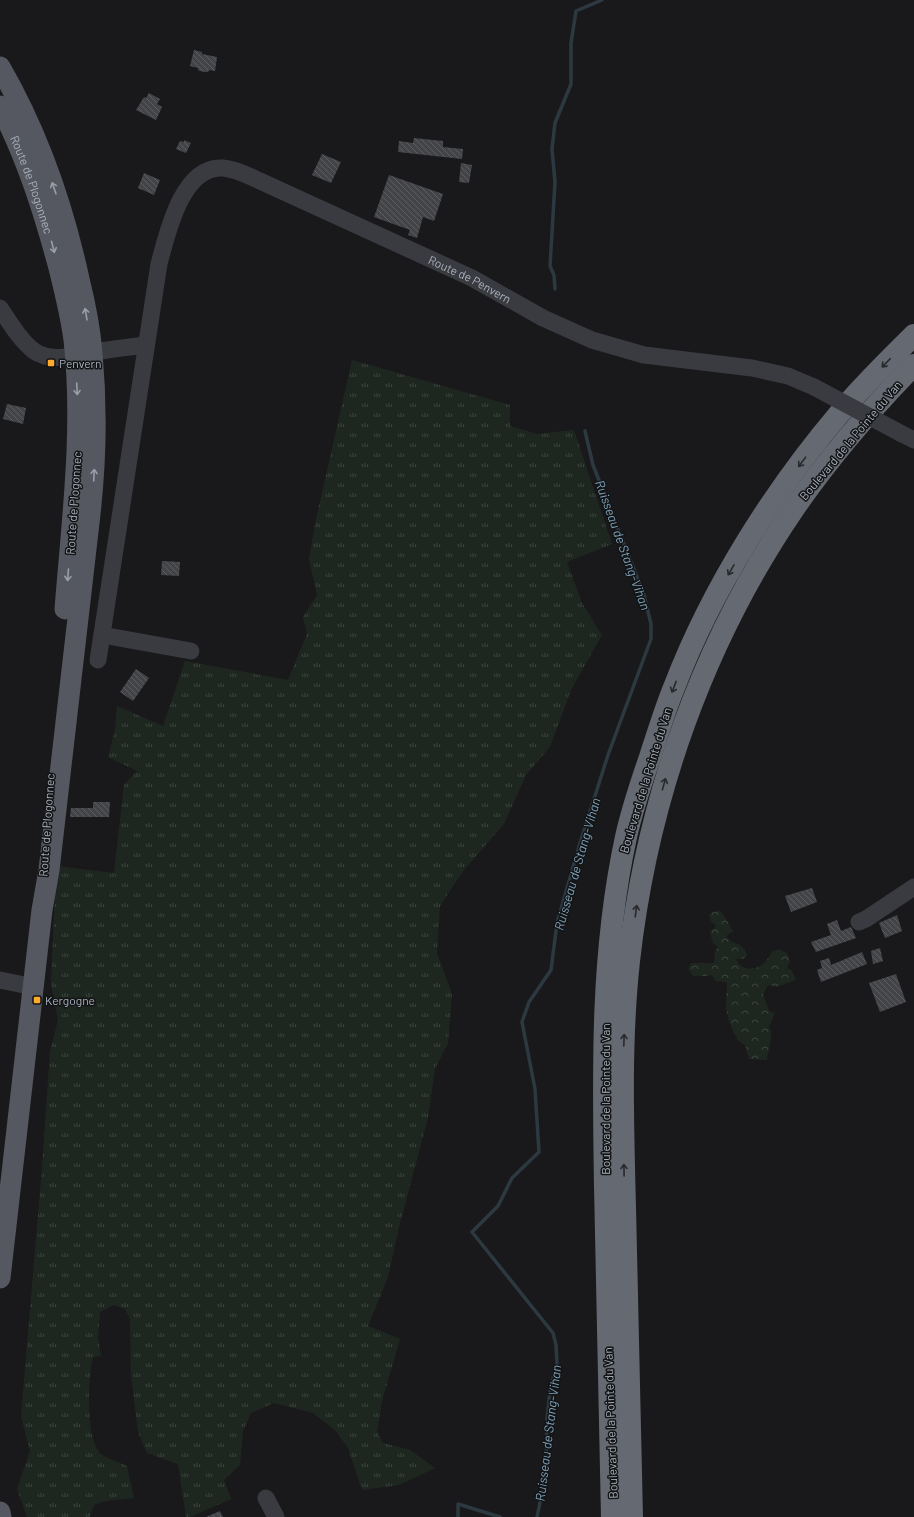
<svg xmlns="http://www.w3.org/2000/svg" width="914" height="1517" viewBox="0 0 914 1517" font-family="Barlow,sans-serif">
<defs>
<pattern id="grass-tufts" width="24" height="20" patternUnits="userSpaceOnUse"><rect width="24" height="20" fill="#1e271f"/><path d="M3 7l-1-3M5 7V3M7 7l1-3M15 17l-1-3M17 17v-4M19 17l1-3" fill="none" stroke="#3c443e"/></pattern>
<pattern id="forest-crowns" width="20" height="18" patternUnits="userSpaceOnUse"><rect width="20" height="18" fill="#1e271f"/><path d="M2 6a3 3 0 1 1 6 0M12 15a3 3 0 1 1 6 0" fill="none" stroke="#3c443e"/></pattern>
<pattern id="building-back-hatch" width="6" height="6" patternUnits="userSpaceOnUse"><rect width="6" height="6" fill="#424448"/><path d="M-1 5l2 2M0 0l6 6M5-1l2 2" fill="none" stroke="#5b5d60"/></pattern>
</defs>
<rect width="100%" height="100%" fill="#19191b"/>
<path fill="url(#grass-tufts)" d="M352,360L510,405V426L537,434L574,430L612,544L567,562L582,603L602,635L571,690L550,747L526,775L504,824L463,871L440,906L437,953L452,994L448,1043L435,1069L428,1118L399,1227L388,1277L368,1326L400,1339L382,1401L377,1432L383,1443L410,1450L435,1468L399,1485L362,1490L348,1448L335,1430L313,1413L274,1403L251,1413L243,1431L240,1465L224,1480L231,1499L190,1517H186L178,1464L147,1453L138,1432L131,1375L130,1319L125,1309L114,1305L100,1312L98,1337L101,1356L93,1357C88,1376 85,1441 101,1454C108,1459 119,1462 127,1466L134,1498L106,1501L94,1505L90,1517H27L17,1489L30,1451L21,1416L42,1168L50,1052L58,1020L51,984L56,866L114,873L124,785L137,771L108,757L115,730L117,706L163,726L185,661L288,680L307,634L303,617L317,595L309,559L315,524Z"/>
<path fill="url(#forest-crowns)" d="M719,911C726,915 728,925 733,931L726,936C734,947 742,940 747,955L743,959H736C741,972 757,971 765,962C768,959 770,955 772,951L780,950L787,953L790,961L787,968L791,970L796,979L794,981L776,987L768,985L763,994L769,1011L775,1013L769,1026C774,1036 768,1050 767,1060L749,1059L745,1045L738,1040L733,1031L729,1021L726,1008L727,982L716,981L712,975L705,976H693L688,969L691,963H714L715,952L718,947L713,943L710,932L716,926L711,921L709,915L713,912Z"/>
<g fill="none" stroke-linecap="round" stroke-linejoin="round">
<g stroke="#2d3941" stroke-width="3.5">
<path d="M555,289L554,275L550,266L555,182L552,149L555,123L571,84V43L576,11L602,0"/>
<path d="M458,1517V1504L500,1517"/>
<path d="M537,1517L546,1474L547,1419L550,1391L557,1363L556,1345L553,1333L472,1232L498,1206L512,1178L539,1152L535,1089L522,1022L529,1002L551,970L557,923L580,843L608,755L651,639V624L644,595L593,465L585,431"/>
</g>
</g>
<g fill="url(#building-back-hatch)">
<path d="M194,50L202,52V54L217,57L215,71L209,70L208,72H205L200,71L198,70V68L190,66Z"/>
<path d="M149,93L160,99L157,104L162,107L156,120L136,110L144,97L146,98Z"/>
<path d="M414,138L443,141V147L463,149L462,159L398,152L399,141L413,143Z"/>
<path d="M184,140L191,143L186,153L176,149L180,141L184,142Z"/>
<path d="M322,154L341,162L331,183L312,175Z"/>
<path d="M461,163L472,165L469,183L459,182Z"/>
<path d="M144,173L160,180L154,195L138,188Z"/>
<path d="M389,175L443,194L434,221L423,217L417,238L408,235L410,230L374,217Z"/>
<path d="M7,404L26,408L23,424L3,419Z"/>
<path d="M162,561L180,562L179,576L161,575Z"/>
<path d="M136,669L149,678L133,701L120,692Z"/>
<path d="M93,802H110L109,817H70L71,808H93Z"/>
<path d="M812,888L817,902L791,912L785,896Z"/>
<path d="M897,915L902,931L885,938L879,923Z"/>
<path d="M837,920L841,931L851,927L856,938L816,952L811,942L831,935L827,924Z"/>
<path d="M880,948L883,961L873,964L871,951Z"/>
<path d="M862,952L867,964L821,982L817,970L822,968L820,961L829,958L831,965Z"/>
<path d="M896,974L906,1002L880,1012L869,983Z"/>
<path d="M220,1511L223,1517H206Z"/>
</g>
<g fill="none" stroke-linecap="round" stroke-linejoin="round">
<g stroke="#393b40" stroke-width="17">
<path d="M0,308C10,323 20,340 34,351C51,363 76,355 94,352C112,349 129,347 146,345"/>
<path d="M902,434L914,440"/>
<path d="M102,635L191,651"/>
<path id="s1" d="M98,660L159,264C167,234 182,165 223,168C236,169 249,176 260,181L472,278L543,318L592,340L644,355L752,368L788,376L814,387"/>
<path d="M859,922L866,919L914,887"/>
<path d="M0,980L34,987"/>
<path d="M266,1498L276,1517"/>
</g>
<g stroke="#555860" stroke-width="21">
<path d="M0,67C38,133 63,205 79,279C85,303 90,328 92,353C97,407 96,460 90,514L49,870L42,910L0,1278"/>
<path id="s2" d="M0,106C27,158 44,212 59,268C65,292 71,316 74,340C84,429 72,519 65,609"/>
<path d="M0,1512L1,1517"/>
</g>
<g stroke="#656972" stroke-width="22">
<path d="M612,1517C610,1407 607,1296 605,1186C603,1069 601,952 626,837C632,810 641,783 650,757C658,733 665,709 675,685C712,589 773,492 839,414C862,386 888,361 914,335"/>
<path d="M632,1517C629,1414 627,1311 625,1208C623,1126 620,1043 629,961C647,800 703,641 795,507C829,458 872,408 914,365"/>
</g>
<path stroke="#393b40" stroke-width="17" d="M814,387L902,434"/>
</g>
<defs><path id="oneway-shaft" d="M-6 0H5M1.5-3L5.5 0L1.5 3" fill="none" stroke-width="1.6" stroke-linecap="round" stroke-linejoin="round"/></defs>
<g stroke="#999faa">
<use href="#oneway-shaft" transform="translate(54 188) rotate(-109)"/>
<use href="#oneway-shaft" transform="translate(53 247) rotate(75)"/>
<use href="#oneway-shaft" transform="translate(86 314) rotate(-100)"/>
<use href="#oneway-shaft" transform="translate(77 389) rotate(87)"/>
<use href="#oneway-shaft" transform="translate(94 475) rotate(-87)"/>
<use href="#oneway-shaft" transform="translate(68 575) rotate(94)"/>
</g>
<g stroke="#28292d">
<use href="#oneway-shaft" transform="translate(886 363) rotate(134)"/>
<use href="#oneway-shaft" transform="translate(802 462) rotate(127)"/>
<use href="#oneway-shaft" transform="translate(731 570) rotate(120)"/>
<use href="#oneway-shaft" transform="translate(674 687) rotate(111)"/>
<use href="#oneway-shaft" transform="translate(664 784) rotate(-74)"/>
<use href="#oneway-shaft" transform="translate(636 911) rotate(-82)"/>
<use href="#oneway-shaft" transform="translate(624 1040) rotate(-88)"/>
<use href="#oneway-shaft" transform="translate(624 1170) rotate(-91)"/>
</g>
<g fill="#ffaa2d" stroke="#131416" stroke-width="1.5">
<rect x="47" y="359" width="8" height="8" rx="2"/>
<rect x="33" y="996" width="8" height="8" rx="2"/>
</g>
<g text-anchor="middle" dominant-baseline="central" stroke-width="3" stroke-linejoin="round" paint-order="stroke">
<g font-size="12" fill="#aab1bc" stroke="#131416">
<text stroke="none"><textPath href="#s2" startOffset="85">Route de Plogonnec</textPath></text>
<text stroke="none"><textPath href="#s1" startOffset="796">Route de Penvern</textPath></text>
<text transform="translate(850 440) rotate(-50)">Boulevard de la Pointe du Van</text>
<text transform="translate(73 503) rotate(-86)">Route de Plogonnec</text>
<text transform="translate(645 780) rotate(-73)">Boulevard de la Pointe du Van</text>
<text transform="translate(46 825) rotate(-86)">Route de Plogonnec</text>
<text transform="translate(605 1099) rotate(-90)">Boulevard de la Pointe du Van</text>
<text transform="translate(610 1423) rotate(-92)">Boulevard de la Pointe du Van</text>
</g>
<g font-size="12" fill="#aab1bc" stroke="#131416" text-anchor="start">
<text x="59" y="363">Penvern</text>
<text x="45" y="1000">Kergogne</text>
</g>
<g font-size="13" font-style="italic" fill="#7ea2b9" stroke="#131416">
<text transform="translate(623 545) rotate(70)">Ruisseau de Stang-Vihan</text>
<text transform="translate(577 864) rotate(-74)">Ruisseau de Stang-Vihan</text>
<text transform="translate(548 1433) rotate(-83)">Ruisseau de Stang-Vihan</text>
</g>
</g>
</svg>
